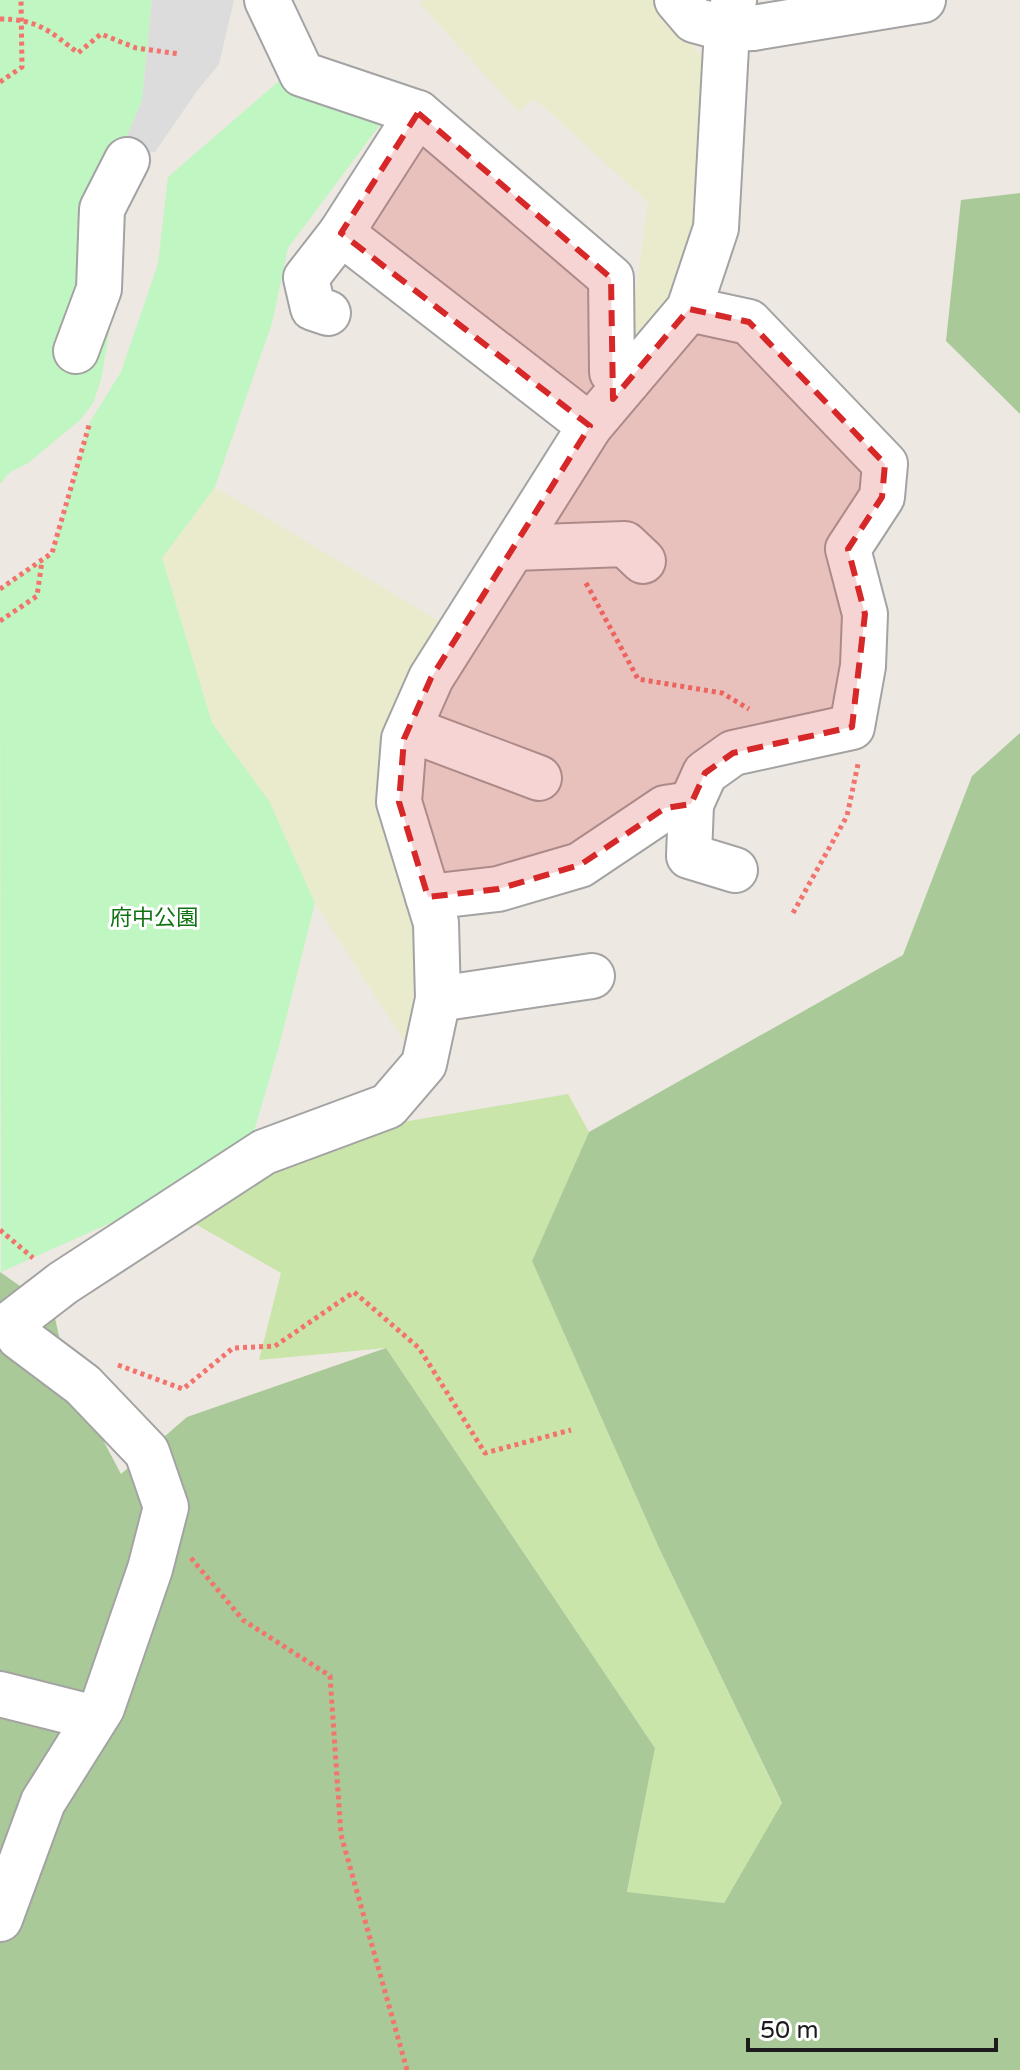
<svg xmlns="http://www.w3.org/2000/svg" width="1020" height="2070" viewBox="0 0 1020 2070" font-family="'Varela Round','Noto Sans JP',sans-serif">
<rect width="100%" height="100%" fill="#ede8e2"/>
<g fill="#eaebcd">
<path d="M424,0H652L707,62L704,223L681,297L635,340L631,327L648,202L535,99L518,111L420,4Z"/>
<path d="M215,487L439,621L378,778L392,852L416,909L420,983L406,1044L315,903L269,801L212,723L162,558Z"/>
</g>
<path fill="#cae5a9" d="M568,1094L589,1132L532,1261L659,1548L782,1804L724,1903L627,1893L655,1748L386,1348L259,1360L281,1273L185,1218L252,1173L385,1125Z"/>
<g fill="#a9ca98">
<path d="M1020,193V414L946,341L961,200Z"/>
<path d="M1020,733V2070H0V1272L53,1309L67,1372L121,1474L187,1417L386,1348L655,1748L627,1892L724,1903L782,1803L659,1548L532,1261L589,1132L903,955L972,776Z"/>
</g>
<g fill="#bff6c1">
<path d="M0,0H152L142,101L120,152L113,310L101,380L93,403L80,420L28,463L9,473L0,484Z"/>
<path d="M303,60L400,98L288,248L272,323L215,487L162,558L212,723L269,801L315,903L280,1043L254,1131L124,1217L1,1272L0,589L52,553L90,422L121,372L158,264L168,177Z"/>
</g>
<path fill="#dcdcdc" d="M152,0H234L219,64L197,91L155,152H120L142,101Z"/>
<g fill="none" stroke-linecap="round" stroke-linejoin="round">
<g stroke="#a3a3a3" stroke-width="48">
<g id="minor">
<path d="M267,0L302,74L418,113"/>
<path d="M677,0L694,20L727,29L753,28L923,0"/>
<path d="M341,233L590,426"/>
<path d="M328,313L313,308L306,278L341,233L418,113L611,278L612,372L628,381"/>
<path d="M76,351L99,289L102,209L127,160"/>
<path d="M513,548L625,544L643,561"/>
<path d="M409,729L539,778"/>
<path d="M691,804L689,856L735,870"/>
<path d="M428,897L498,889L580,865L665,808L691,804L705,773L733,753L852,727L863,666L865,614L848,549L882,497L885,464L749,322L689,309"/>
<path d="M438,999L592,976"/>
<path d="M0,1694L95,1718"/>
<path d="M0,1919L43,1802L102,1708L150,1569L166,1507L147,1452L83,1385L19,1337L11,1323L63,1283L264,1152L388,1106L424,1064L438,999L436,923L399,802L404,739L431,678L590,426L689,309L716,228L727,29L734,0"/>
</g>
</g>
<g stroke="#f3736d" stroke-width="5" stroke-dasharray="4 4" stroke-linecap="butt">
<path d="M0,19C37,19 50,31 78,53L101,34L136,48L180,54"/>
<path d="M0,82L22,67L21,0"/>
<path d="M586,583L638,679L722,693L749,709"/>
<path d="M0,589L52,553L90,422"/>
<path d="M0,621L37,596L42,561"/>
<path d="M793,913L847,816L858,764"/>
<path d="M0,1230L33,1258"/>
<path d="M118,1365L183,1389L233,1348L275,1346L354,1292L419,1348L485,1453L571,1430"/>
<path d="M191,1558L243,1620L330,1676L341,1835L407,2070"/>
</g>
<use href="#minor" stroke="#fff" stroke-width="44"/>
</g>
<path fill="#d62828" fill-opacity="0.2" stroke="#d62828" stroke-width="6" stroke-dasharray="16 10" stroke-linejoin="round" d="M418,113L611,278L613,399L689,309L749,322L885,464L882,497L848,549L865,614L852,727L733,753L705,773L691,804L665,808L580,865L498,889L428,897L399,802L404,739L431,678L590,426L341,233Z"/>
<g text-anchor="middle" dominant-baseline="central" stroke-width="6" stroke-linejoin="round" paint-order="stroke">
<g font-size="22" fill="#107313" stroke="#fff">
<text x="154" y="918">府中公園</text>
</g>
</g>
<path d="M748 2038v12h248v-12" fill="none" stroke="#1c1c1c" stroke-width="4"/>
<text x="760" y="2038" font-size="24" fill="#1c1c1c" stroke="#ffffff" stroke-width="6" paint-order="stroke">50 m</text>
</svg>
